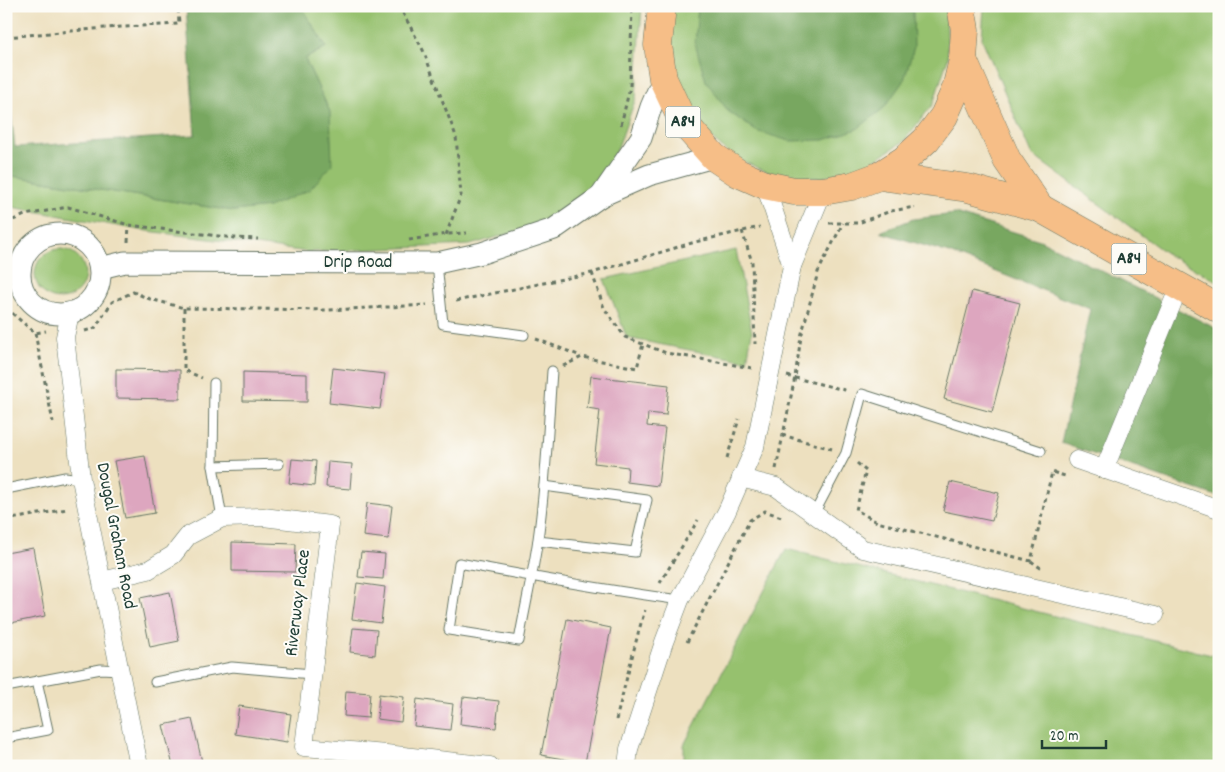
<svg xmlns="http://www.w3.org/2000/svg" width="1225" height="772" viewBox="0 0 1225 772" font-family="Dekko,sans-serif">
<rect width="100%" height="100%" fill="#fdfcf7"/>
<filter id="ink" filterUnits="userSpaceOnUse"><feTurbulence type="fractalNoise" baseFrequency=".02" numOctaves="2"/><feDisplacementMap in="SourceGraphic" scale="10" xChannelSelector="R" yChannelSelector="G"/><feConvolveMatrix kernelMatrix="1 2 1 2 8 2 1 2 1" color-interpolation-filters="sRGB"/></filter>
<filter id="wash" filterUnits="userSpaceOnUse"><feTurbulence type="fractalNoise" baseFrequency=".0096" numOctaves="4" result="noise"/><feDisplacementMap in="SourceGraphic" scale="20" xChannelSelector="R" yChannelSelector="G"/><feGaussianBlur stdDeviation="1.12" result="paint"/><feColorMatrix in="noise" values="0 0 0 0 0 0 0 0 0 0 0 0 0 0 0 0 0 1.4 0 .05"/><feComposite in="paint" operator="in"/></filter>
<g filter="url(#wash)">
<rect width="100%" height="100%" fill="#ede0bf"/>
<g fill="#96c16e" stroke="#5a7f51">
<path d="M301,6H642L636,98L618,147L598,188L539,225L470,245L308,252L140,230L6,206V175L234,211L268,207L330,112L305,59L326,47Z"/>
<path d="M672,6H945L946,11L948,58L933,104L904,141L864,167L820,178L775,175L733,157L699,128L676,89L667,44Z"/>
<path d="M984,6H1219V282L1170,256L1031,154L982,39Z"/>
<circle cx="60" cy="274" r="25"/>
<path d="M736,250L752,332L747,361L627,338L604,279Z"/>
<path d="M786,549L1219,657V766H684V745Z"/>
</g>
<g fill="#78a761" stroke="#4c724a">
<path d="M186,6H301L326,47L305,59L330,112L332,165L309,190L268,207L234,211L6,175V107H10L15,147L195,135Z"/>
<path d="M698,6H911L913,12L914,47L904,80L884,108L857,129L824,140L790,141L756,131L728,111L706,81L695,44Z"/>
<path d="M955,214L1040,240L1219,330V497L1061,443L1090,309L949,253L880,232L913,219Z"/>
</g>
<g id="blocks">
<g fill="#dda6bf">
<path d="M972,291L1020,303L992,412L944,399Z"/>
<path d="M333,368L385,374L380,409L329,403Z"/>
<path d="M116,369L180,370V399L116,398Z"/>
<path d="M243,372L307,374V402L243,401Z"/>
<path d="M591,376L669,385L666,415L648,413L647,426L665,428L658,486L627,482L628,467L594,463L600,410L587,408Z"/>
<path d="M145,456L155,513L125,518L114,461Z"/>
<path d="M292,459L316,461L314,486L289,483Z"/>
<path d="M328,462L352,464L350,489L326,487Z"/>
<path d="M950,482L999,493L992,521L943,511Z"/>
<path d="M367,503L392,506L388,539L363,536Z"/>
<path d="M232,542L296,544L295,572L232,571Z"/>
<path d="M33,548L45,616L6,624V553Z"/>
<path d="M361,552L385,554L383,579L358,577Z"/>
<path d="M357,583L385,587L381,623L352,619Z"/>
<path d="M170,592L179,641L150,647L140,598Z"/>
<path d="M567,619L611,628L585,763L541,755Z"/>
<path d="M353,628L377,630L375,655L350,652Z"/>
<path d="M346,691L370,693L368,718L344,716Z"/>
<path d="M379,694L404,697L401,722L377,719Z"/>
<path d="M463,697L499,701L496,728L460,724Z"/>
<path d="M417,699L453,704L450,730L414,726Z"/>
<path d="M239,706L291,714L287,742L235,734Z"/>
<path d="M192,719L203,766H173L163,725Z"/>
</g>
</g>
</g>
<g filter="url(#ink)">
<use href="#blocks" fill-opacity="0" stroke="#677665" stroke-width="1"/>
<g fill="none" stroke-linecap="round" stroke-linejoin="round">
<g stroke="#677665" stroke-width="11">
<g id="service">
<path d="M437,263L443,324L524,335"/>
<path d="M552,371C548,427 546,484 538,539C533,573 525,607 519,641L449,630L459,563C533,577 606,590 680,600"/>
<path d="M214,383L213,466L222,518"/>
<path d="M213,466L279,464"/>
<path d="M6,489L65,477L81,479"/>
<path d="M814,514L846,453L862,394L1041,451"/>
<path d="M538,541L635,552L647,500L544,486"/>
<path d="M155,682L232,667L312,674"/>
<path d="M6,687L101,669L120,670"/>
<path d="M6,738L48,730L37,681"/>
</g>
</g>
<g stroke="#677665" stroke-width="19">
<g id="minor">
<path d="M765,185L792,266"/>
<path d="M70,313L65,337L81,479L139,766"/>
<path d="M1077,460L1219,509"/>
<path d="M1104,470L1179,287"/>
<path d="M741,478L776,487L863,549L1155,615"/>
<path d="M102,581L148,570L173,555L188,536L222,518L263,517L330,525L304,747L386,754L490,766"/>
<path d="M627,766L629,749L664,642L680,600L727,511L755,447L792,266L823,191"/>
</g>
</g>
<g stroke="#677665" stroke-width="23">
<g id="tertiary">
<path d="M601,196L641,138L651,107L663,79"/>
<circle cx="60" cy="274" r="40"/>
<path d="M100,268L125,262L437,263L482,253L554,229L601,196L649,175L714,157"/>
</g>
</g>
<g stroke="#677665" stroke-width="29">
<g id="trunk">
<path d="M662,6L658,45L663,79L683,122L714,157L738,173L765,185L794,191H823L852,186L879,176L904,160L926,140L944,116L956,89L963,60L965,30L961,6"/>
<path d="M963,60L1007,160L1040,208"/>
<path d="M879,176L968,188L1040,208L1219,309"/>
</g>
</g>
<g stroke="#677665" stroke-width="3" stroke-dasharray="4 4" stroke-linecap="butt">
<path d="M399,6L423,50L456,136L461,195L446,235"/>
<path d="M6,37L105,28L179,24L178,6"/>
<path d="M621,125L630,87L632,6"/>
<path d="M6,223L25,215L68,207L129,225L234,238L258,239"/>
<path d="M829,223H858L891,211L915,207"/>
<path d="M742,231L752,262L755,344"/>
<path d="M409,240L447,234L467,233"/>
<path d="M128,242L129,225"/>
<path d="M592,273L604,308L625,337L666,353L752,368"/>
<path d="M456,301L592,273L695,242L760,227"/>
<path d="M6,308L35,333L46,331"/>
<path d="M184,308V370L202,378"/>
<path d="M85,331L95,328L112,302L133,292L150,299L184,308L329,310L427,305"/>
<path d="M35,333L53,422"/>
<path d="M536,339L581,356"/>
<path d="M563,366L582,357L637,368L643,344"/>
<path d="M787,376L849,391"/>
<path d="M782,435L832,449"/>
<path d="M727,458L739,419"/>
<path d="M857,463L866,471L856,510L877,522L1031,561L1052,472L1065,476"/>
<path d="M776,469L795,377L801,337L818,272L843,223"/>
<path d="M6,520L67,509"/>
<path d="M1031,561L1042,569"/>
<path d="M660,583L698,520"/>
<path d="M687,642L750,520L765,511L784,518"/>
<path d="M616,720L639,630L645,610"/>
</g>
<use href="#service" stroke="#fff" stroke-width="9"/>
<use href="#minor" stroke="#fff" stroke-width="18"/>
<use href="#tertiary" stroke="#fff" stroke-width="21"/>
<use href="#trunk" stroke="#f6be87" stroke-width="28"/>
</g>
</g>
<g text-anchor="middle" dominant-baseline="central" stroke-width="4" stroke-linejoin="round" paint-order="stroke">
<g fill="#fdfcf7" stroke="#62766e" stroke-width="1">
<rect x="665.5" y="106.5" width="35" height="31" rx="4"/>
<rect x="1111.5" y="243.5" width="35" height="31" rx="4"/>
</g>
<g font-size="18" font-weight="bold" fill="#1f3d34">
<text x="683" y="122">A84</text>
<text x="1129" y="259">A84</text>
</g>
<g font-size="19" fill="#1f3d34" stroke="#fdfcf7">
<text x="358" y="263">Drip Road</text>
<text transform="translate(115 536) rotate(79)">Dougal Graham Road</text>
<text transform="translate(299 603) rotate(-83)">Riverway Place</text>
</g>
</g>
<rect width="1225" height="772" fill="none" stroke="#fdfcf7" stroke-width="25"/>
<path d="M1042 740v8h64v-8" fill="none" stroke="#1f3d34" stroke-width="2.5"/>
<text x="1050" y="740" font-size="15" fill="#1f3d34" stroke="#fdfcf7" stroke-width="4" paint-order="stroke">20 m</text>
</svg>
